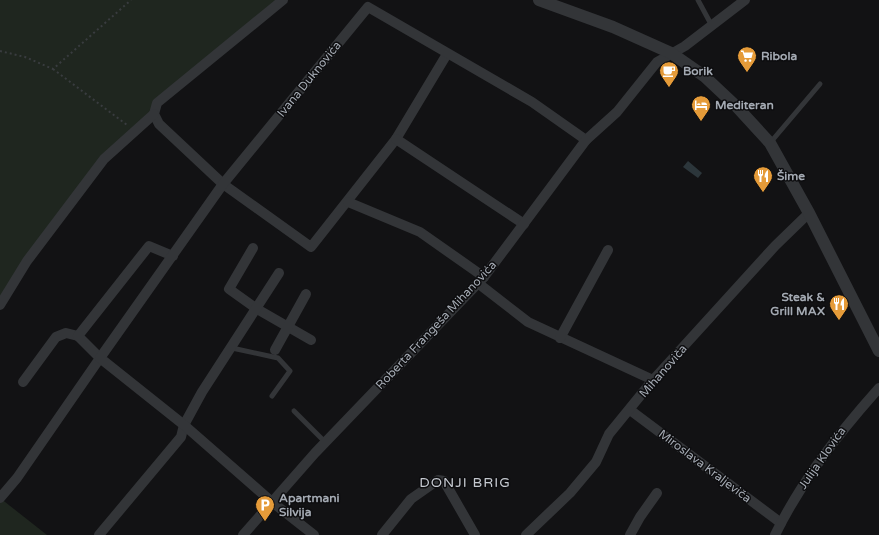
<svg xmlns="http://www.w3.org/2000/svg" width="879" height="535" viewBox="0 0 879 535" font-family="'Varela Round',sans-serif">
<rect width="100%" height="100%" fill="#121214"/>
<g fill="#1f261f">
<path d="M0,0H283L157,103L154,114L104,159L0,306Z"/>
<path d="M0,498L47,535H0Z"/>
</g>
<path fill="#2c363b" d="M688,161L702,173L698,178L683,167Z"/>
<g fill="none" stroke-linecap="round" stroke-linejoin="round">
<g stroke="#393c3f" stroke-width="2" stroke-dasharray="2 3" stroke-linecap="butt">
<path d="M0,51L25,57L53,69L131,0"/>
<path d="M53,69L127,125"/>
</g>
<g stroke="#333538" stroke-width="5">
<path d="M698,0L712,26"/>
<path d="M770,143L820,84"/>
<path d="M232,348L278,358L290,371L272,396"/>
<path d="M294,411L325,442"/>
</g>
<g stroke="#333538" stroke-width="10">
<path d="M283,0L157,103L154,114L159,124L223,184L311,247L396,139L447,54"/>
<path d="M396,139L524,224"/>
<path d="M348,202L420,232L484,277"/>
<path d="M253,248L229,289L257,309L311,340"/>
<path d="M479,284L528,322L653,380"/>
<path d="M0,305L27,261L104,159L154,114"/>
<path d="M560,338L608,250"/>
<path d="M275,350L306,294"/>
<path d="M23,382L56,337L66,333L78,336"/>
<path d="M630,410L781,523"/>
<path d="M0,498L17,478L100,358L78,336L149,246L173,256"/>
<path d="M99,535L181,437L184,425L202,392L279,273"/>
<path d="M243,535L272,502L184,425L100,358L223,184L368,7L532,102L586,140"/>
<path d="M314,535L272,502L315,453L484,277L586,140L617,112L657,62L685,46L745,0"/>
<path d="M382,535L411,499L438,480L444,481L475,535"/>
<path d="M526,535L570,493L596,462L609,434L653,380L775,246L809,213"/>
<path d="M630,535L640,517L657,493"/>
<path d="M775,535C802,480 838,434 879,388"/>
</g>
<path stroke="#333538" stroke-width="12" d="M539,0L613,27L671,53L704,76L737,107L770,143L809,213L879,351"/>
</g>
<defs>
<g id="supermarket-pin" transform="scale(1)"><path d="M0 17L-7.5 6A9.5 9.5 0 1 1 7.5 6Z" fill="#e59b39" stroke="#0d0d0f"/><path d="M-6-5.5h2.5l.6 2H6L4.5 2H-2.5L-4.4-4H-6ZM-1.5 3.2a1.3 1.3 0 1 0 .1 0ZM3 3.2a1.3 1.3 0 1 0 .1 0Z" fill="#fff"/></g>
<g id="cafe-pin" transform="scale(1)"><path d="M0 17L-7.5 6A9.5 9.5 0 1 1 7.5 6Z" fill="#e59b39" stroke="#0d0d0f"/><path d="M-5.5-4.5H6V0H3Q3 3.5 0 3.5H-2.5Q-5.5 3.5-5.5 0ZM3-3.2v2h1.7v-2ZM-6 4.5H4V6H-6Z" fill="#fff"/></g>
<g id="hotel-pin" transform="scale(1)"><path d="M0 17L-7.5 6A9.5 9.5 0 1 1 7.5 6Z" fill="#e59b39" stroke="#0d0d0f"/><path d="M-6-4.5h1.5V1H6V5H4.5V3h-9V5H-6ZM-4 0a1.8 1.8 0 1 1 3.6 0ZM.5 0V-2.5h3Q6-2.5 6 0Z" fill="#fff"/></g>
<g id="restaurant-pin" transform="scale(1)"><path d="M0 17L-7.5 6A9.5 9.5 0 1 1 7.5 6Z" fill="#e59b39" stroke="#0d0d0f"/><path d="M-5-6h1v4h1v-4h1v4h1v-4h1v5L-1.5 .5V6h-2V.5L-5-1ZM5-6V6H3V1.5H1.5Q1.5-4 5-6Z" fill="#fff"/></g>
<g id="parking-pin" transform="scale(1)"><path d="M0 17L-7.5 6A9.5 9.5 0 1 1 7.5 6Z" fill="#e59b39" stroke="#0d0d0f"/><path d="M-3.5-5.5H1a3.5 3.5 0 0 1 0 7H-1V5.5H-3.5ZM-1-3.4V-.6H.8a1.4 1.4 0 0 0 0-2.8Z" fill="#fff"/></g>
</defs>
<g fill-rule="evenodd">
<use href="#supermarket-pin" x="747" y="56"/>
<use href="#cafe-pin" x="669" y="71"/>
<use href="#hotel-pin" x="701" y="105"/>
<use href="#restaurant-pin" x="763" y="176"/>
<use href="#restaurant-pin" x="839" y="304"/>
<use href="#parking-pin" x="265" y="505"/>
</g>
<g text-anchor="middle" dominant-baseline="central" stroke-width="3" stroke-linejoin="round" paint-order="stroke">
<g font-size="12" font-weight="bold" fill="#a4aab3" stroke="#0d0d0f" text-anchor="start">
<text x="761" y="56">Ribola</text>
<text x="683" y="71">Borik</text>
<text x="715" y="105">Mediteran</text>
<text x="777" y="176">Šime</text>
<text x="825" y="297" text-anchor="end">Steak &amp;<tspan x="825" dy="14">Grill MAX</tspan></text>
<text x="279" y="498">Apartmani<tspan x="279" dy="14">Silvija</tspan></text>
</g>
<g font-size="12" fill="#a4aab3" stroke="#0d0d0f">
<text transform="translate(309 79) rotate(-51)">Ivana Duknovića</text>
<text transform="translate(436 325) rotate(-47)">Roberta Frangeša Mihanovića</text>
<text transform="translate(663 371) rotate(-49)">Mihanoviča</text>
<text transform="translate(822 458) rotate(-55)">Julija Klovića</text>
<text transform="translate(705 466) rotate(37)">Miroslava Kraljeviča</text>
</g>
<g font-size="14" letter-spacing="1" fill="#c5c9d0" stroke="#0d0d0f">
<text x="465" y="482">DONJI BRIG</text>
</g>
</g>
</svg>
